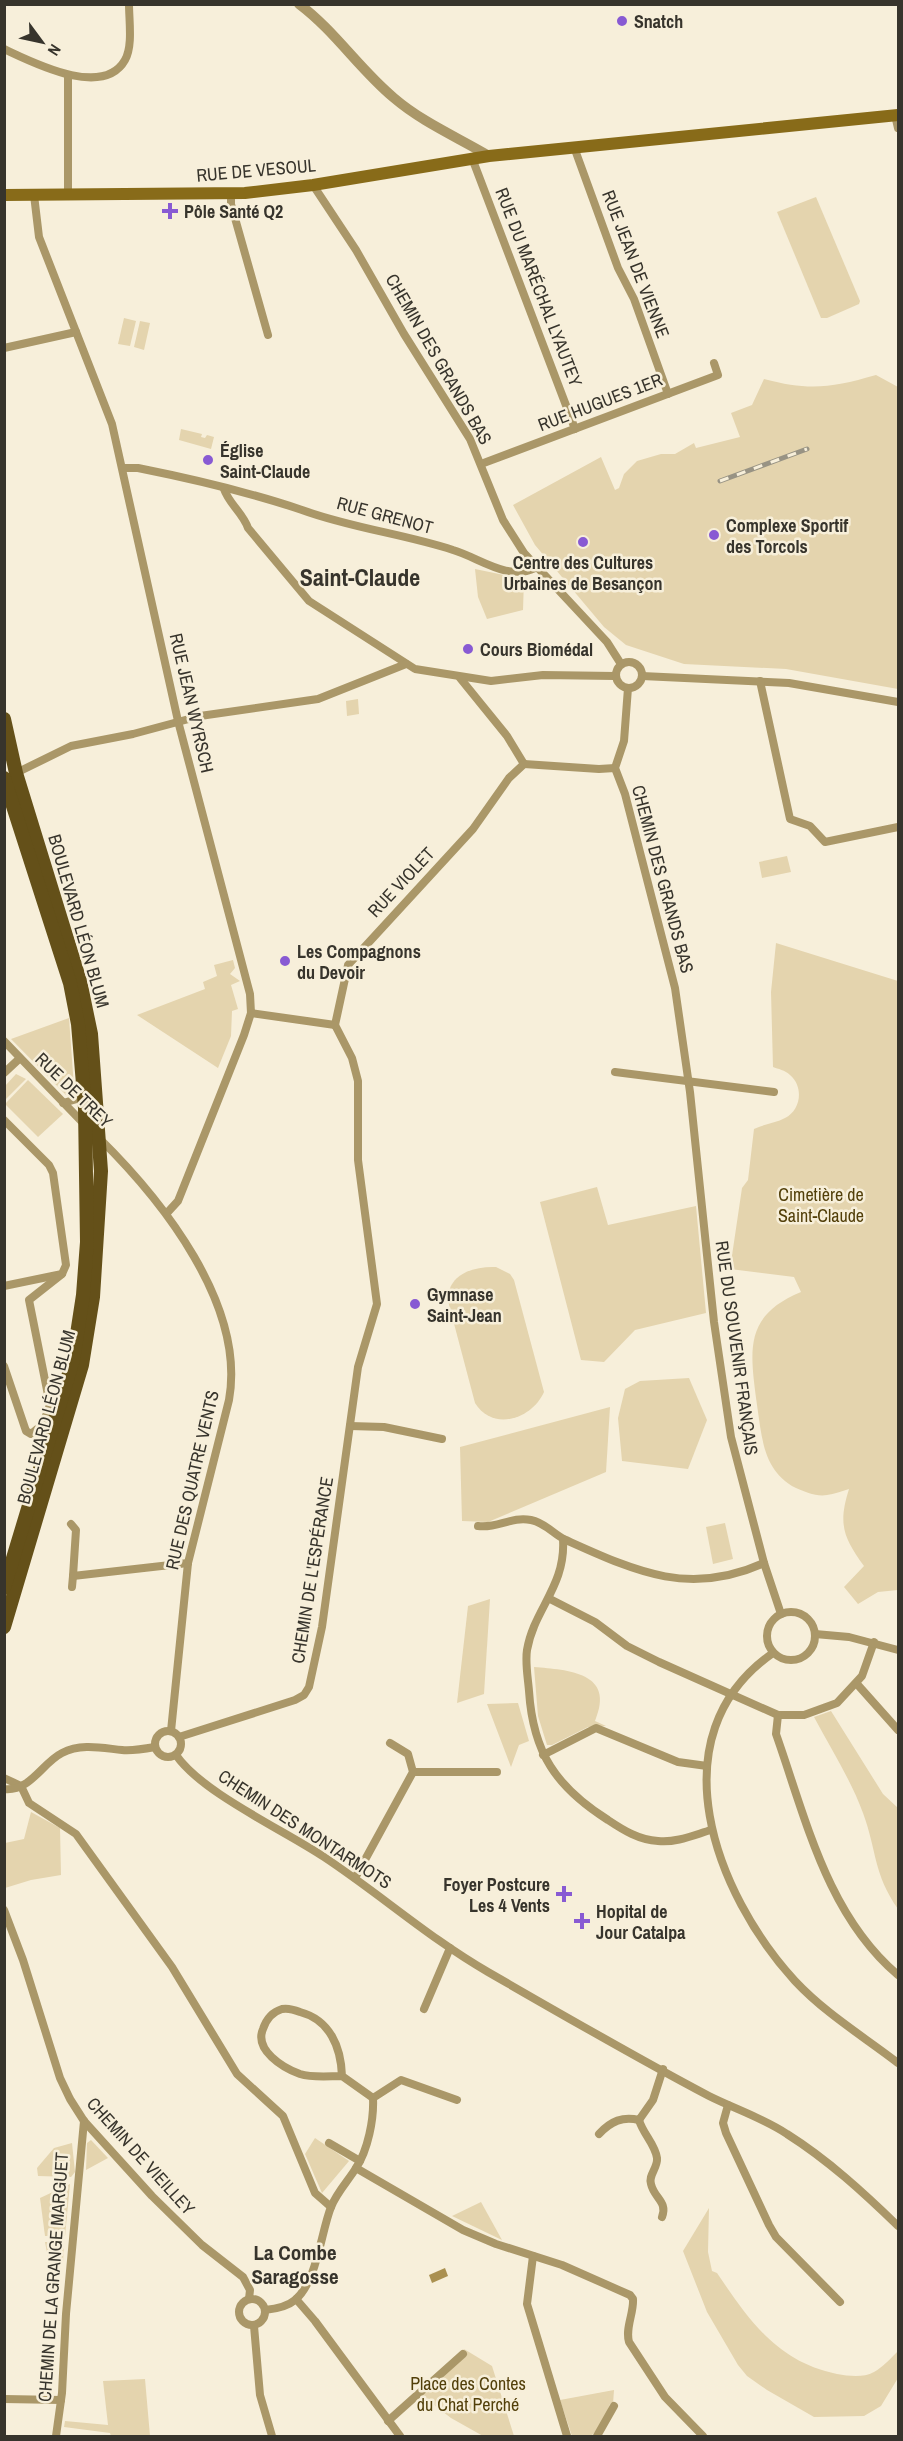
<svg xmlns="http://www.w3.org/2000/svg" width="903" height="2441" viewBox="0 0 903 2441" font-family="'Archivo Narrow',sans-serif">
<rect width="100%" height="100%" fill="#f7efda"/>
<g fill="#e4d4ae">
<path d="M816,197L860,301L859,304L827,318H821L777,212Z"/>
<path d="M124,318L136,321L130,346L118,344Z"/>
<path d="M140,321L150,323L144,350L134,347Z"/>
<path d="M876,375L898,387V689L786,669L684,664L626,645L604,627L535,545L513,505L601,457L615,490L619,488L624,474L637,461L661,454H675L694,443L696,448L740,437L731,413L752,405L764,379C809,391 831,388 876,375Z"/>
<path d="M181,429L202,434L201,437L205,438L207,435L214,437L211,449L179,440Z"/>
<path d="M475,569L524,579L523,610L487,619L478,597Z"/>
<path d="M358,699L359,714L347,716L346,701Z"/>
<path d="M787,856L791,872L762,878L759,862Z"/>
<path d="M776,943L898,981V1590L878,1592L858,1604L844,1587L864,1566C843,1537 838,1524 849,1489C842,1491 834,1494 827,1495C817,1497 805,1492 796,1488C763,1471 762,1438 757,1405C750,1351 743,1316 801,1292L794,1277L730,1269L742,1188L748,1180L754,1129C764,1124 776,1123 785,1118C801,1110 804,1087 790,1075C785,1070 778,1069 773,1067L771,992Z"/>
<path d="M233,960L235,968L230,974L240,981L231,985L238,1009L232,1011L231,1036L218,1068L137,1015L205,989L203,982L217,976L214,965Z"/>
<path d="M69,1018L74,1087L66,1095L11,1039Z"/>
<path d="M16,1074L26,1079L5,1100V1086Z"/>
<path d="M28,1080L63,1114L38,1137L5,1104Z"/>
<path d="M597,1187L608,1225L696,1206L706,1313L635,1330L604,1362L581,1360L540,1202Z"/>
<path d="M496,1267L510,1274L514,1280L544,1392C532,1419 493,1432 475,1403L448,1301C447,1274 474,1266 496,1267Z"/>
<path d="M689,1378L707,1420L688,1469L622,1461L618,1418L625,1389L640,1381Z"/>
<path d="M610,1407L606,1472L488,1522L462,1521L460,1447Z"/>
<path d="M725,1523L733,1559L713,1564L706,1527Z"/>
<path d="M490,1599L484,1694L457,1703L468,1606Z"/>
<path d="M534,1667C568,1670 616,1672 595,1721L606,1726L588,1727L552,1745H547L538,1716Z"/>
<path d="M518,1703L529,1741L519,1745L511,1767L487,1704Z"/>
<path d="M831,1711L883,1794L898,1808V1909C873,1873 877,1851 863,1813C851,1780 831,1749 814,1717Z"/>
<path d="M31,1812L60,1828L61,1875L31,1880L5,1888V1843L24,1839Z"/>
<path d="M315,2138L349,2161L322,2193L305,2154Z"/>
<path d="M91,2140L108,2158L86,2170L87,2143Z"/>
<path d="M72,2143L75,2172L71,2177L38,2176L37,2168L54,2148Z"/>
<path d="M70,2184L65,2236H45L40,2198Z"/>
<path d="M481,2202L502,2240L452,2216Z"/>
<path d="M709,2208L708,2252L712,2271L717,2273C749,2320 777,2362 837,2374C849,2376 863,2378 874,2372C883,2367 891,2358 898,2351V2378L881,2406L864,2416L814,2417L767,2390L747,2376L738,2365L707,2312L683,2251Z"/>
<path d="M45,2242L64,2243L63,2262L50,2269Z"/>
<path d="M464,2349L492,2366L514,2436H483L451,2418L421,2395L466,2356Z"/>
<path d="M145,2379L150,2436H111L110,2433L64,2427L65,2421L108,2425L103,2381Z"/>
<path d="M614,2390L613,2404H610C606,2416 601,2428 591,2436H572L560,2400Z"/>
</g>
<path fill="#aa9050" d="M445,2268L448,2276L432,2283L429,2275Z"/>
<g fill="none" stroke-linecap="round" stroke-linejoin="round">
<g stroke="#aa9768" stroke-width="8">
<path d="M4,49C32,62 103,99 125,60C133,46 129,21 129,4"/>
<path d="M895,115L898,128"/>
<path d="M574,147L618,268L634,299L668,394"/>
<path d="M472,158L575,429"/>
<path d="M313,185L356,250L404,334L470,439L503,520L524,553L607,642L621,664"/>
<path d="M68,194V76"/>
<path d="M231,194V204L268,335"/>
<path d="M34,195L39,237L112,424L178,721L250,994L251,1013L244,1035L178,1201L167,1213"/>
<path d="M4,348L76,332"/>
<path d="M481,464L718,375L714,363"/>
<path d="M123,468H138C193,479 249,492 302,510C351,528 404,534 453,550C480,558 507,581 535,568"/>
<path d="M224,489C229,504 243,513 248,528L309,601L415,669L491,681L543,675L615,676"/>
<circle cx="629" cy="675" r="13"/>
<path d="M642,676L789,683L898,702"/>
<path d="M460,678L507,736L524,764"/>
<path d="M760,681L790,819L810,826L825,842L898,827"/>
<path d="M628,688L624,741L615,768L625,794L675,988L690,1092L714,1322L731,1437L764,1563L781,1614"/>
<path d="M524,764L599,769L615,768"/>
<path d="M14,774L71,746L133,734L200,716L318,699L406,664"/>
<path d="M251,1013L335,1025"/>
<path d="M335,1025L348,965L473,829L509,778L524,764"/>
<path d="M4,1041L85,1125"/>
<path d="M615,1072L774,1092"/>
<path d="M4,1073L19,1059"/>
<path d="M63,1103L77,1099L78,1087"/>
<path d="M4,1120L49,1165L53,1173L66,1265L62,1274L4,1286"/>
<path d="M99,1138C162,1200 246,1305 229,1400L188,1563L171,1731"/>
<path d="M4,1366L26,1431L31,1434L43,1424L50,1405L29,1300L62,1274"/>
<path d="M350,1426L384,1427L442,1439"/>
<path d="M71,1524L76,1530L73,1576L188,1563"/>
<path d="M478,1526C497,1529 511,1516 531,1520C546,1523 554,1535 566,1540C635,1571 689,1597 764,1563"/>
<path d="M563,1539C566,1586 534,1609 527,1650C525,1663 528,1678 529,1691C533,1753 556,1787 608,1820C623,1830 639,1840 658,1841C676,1843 694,1835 711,1830"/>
<path d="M72,1587L73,1576"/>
<path d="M550,1599L595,1622L627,1646L659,1662L778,1715H804L837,1703L862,1676L874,1642"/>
<circle cx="791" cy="1636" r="24"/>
<path d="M815,1634L849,1637L898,1650"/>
<path d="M773,1653C654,1736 716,1895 795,1981C826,2014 863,2036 898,2063"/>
<path d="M857,1684L898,1730"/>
<path d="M778,1715L776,1734C806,1819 827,1915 898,1975"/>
<circle cx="168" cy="1744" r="13"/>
<path d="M179,1737L295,1700L304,1695L309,1687L322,1627L358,1367L377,1304L358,1160V1081L352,1058L335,1025"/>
<path d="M176,1755C202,1793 284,1830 324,1857C380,1894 429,1938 488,1972C561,2014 635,2057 709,2096C735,2109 763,2118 787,2134C828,2160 863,2192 898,2226"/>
<path d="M543,1755L596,1728L678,1762L707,1766"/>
<path d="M413,1772H497"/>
<path d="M4,1778L21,1786"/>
<path d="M21,1786L29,1803L76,1834L172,1967L237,2074L283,2116L315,2193L331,2207"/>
<path d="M4,1789C30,1792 42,1763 62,1753C81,1743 102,1748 122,1750C133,1751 144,1749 155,1747"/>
<path d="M355,1878L413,1772L408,1754L390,1743"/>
<path d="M4,1910L23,1960L60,2078L70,2099L84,2121L152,2196L202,2245L243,2277L250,2290L249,2299"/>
<path d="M424,2009L450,1948"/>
<path d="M342,2076C329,2076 313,2078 300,2074C283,2068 254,2050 263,2029C266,2020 272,2012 282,2009C287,2008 295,2010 300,2012C330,2020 341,2047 342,2076L373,2098"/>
<path d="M728,2105L723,2123L726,2133L769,2225L776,2237L840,2302"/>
<path d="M639,2120C643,2134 655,2144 657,2158C658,2168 648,2175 651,2184C654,2198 668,2202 662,2217"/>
<path d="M599,2134C611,2121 623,2116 639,2120L653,2100L663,2069"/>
<path d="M329,2143L360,2161"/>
<path d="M356,2168L463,2230L496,2244L562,2265L630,2295L633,2299C634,2313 625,2328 629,2342L665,2397L703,2436"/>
<path d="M533,2256L527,2304L567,2436"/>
<circle cx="252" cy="2312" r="13"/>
<path d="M296,2299L315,2321L400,2436"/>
<path d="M265,2310C275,2309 287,2307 295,2300C317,2282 321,2232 331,2207C337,2192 348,2181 356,2168C368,2150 374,2119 373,2098L401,2080L457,2100"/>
<path d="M254,2326L260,2395L272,2436"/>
<path d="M4,2399L61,2400"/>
<path d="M388,2421L463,2354"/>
<path d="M56,2436L62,2393L66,2314L84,2121"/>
<path d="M597,2436L614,2406"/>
</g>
<path stroke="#aa9768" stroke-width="10" d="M299,4C335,31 360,70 394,98C422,122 457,137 489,156"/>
<path stroke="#886b19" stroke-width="12" d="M4,195L245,193L313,185L489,156L898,115"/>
<g stroke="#645019" stroke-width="14">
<path d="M4,719L16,773L80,981L91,1034L101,1171L93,1297L82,1365L4,1627"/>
<path d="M4,778L70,983L78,1024L85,1108L87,1242L83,1295L73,1360L4,1588"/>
</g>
<g stroke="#989384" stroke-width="5">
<path id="rail" d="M720,481L807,449"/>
</g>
<use href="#rail" stroke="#f7efda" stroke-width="3" stroke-dasharray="9" stroke-linecap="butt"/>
</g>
<g fill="#885ad3" stroke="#f7efda" stroke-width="2">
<circle cx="622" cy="21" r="6"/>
<path d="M167 202h6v6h6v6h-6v6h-6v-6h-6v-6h6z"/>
<circle cx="208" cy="460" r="6"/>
<circle cx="714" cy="535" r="6"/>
<circle cx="583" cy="542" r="6"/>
<circle cx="468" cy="649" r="6"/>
<circle cx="285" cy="961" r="6"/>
<circle cx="415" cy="1304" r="6"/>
<path d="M561 1885h6v6h6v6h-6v6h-6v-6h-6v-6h6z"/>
<path d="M579 1912h6v6h6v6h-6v6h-6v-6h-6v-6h6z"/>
</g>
<g text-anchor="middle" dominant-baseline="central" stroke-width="5" stroke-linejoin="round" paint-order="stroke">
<g font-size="18" font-weight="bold" fill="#37342c" stroke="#f7efda" text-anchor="start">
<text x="634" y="21">Snatch</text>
<text x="184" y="211">Pôle Santé Q2</text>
<text x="220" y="450">Église<tspan x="220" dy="21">Saint-Claude</tspan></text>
<text x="726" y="525">Complexe Sportif<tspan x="726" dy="21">des Torcols</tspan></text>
<text x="583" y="562" text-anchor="middle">Centre des Cultures<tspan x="583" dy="21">Urbaines de Besançon</tspan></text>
<text x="480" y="649">Cours Biomédal</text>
<text x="297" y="951">Les Compagnons<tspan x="297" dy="21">du Devoir</tspan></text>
<text x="427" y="1294">Gymnase<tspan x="427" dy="21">Saint-Jean</tspan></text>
<text x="550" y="1884" text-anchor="end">Foyer Postcure<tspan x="550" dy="21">Les 4 Vents</tspan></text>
<text x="596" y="1911">Hopital de<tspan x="596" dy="21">Jour Catalpa</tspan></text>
</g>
<g font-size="18" fill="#37342c" stroke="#f7efda">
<text transform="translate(256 170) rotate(-5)">RUE DE VESOUL</text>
<text transform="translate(636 264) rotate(69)">RUE JEAN DE VIENNE</text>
<text transform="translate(539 287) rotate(69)">RUE DU MARÉCHAL LYAUTEY</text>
<text transform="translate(439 359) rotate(60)">CHEMIN DES GRANDS BAS</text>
<text transform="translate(600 402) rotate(-21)">RUE HUGUES 1ER</text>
<text transform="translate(385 515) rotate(15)">RUE GRENOT</text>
<text transform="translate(192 703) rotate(77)">RUE JEAN WYRSCH</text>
<text transform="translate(663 879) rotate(75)">CHEMIN DES GRANDS BAS</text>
<text transform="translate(401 882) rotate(-47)">RUE VIOLET</text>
<text transform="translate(79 921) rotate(74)">BOULEVARD LÉON BLUM</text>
<text transform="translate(74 1090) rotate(44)">RUE DE TREY</text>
<text transform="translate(737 1348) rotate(82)">RUE DU SOUVENIR FRANÇAIS</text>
<text transform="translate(46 1417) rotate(-75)">BOULEVARD LÉON BLUM</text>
<text transform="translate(192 1480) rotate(-77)">RUE DES QUATRE VENTS</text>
<text transform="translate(312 1570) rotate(-81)">CHEMIN DE L'ESPÉRANCE</text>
<text transform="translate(305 1829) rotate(33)">CHEMIN DES MONTARMOTS</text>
<text transform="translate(141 2156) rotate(48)">CHEMIN DE VIEILLEY</text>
<text transform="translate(53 2277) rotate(-86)">CHEMIN DE LA GRANGE MARGUET</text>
</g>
<g font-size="18" fill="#523f09" stroke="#f7efda">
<text x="821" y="1194">Cimetière de<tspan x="821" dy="21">Saint-Claude</tspan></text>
<text x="468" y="2383">Place des Contes<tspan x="468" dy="21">du Chat Perché</tspan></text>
</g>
<g font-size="21" font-weight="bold" fill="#37342c" stroke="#f7efda">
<text x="295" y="2252">La Combe<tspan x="295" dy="24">Saragosse</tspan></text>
</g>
<g font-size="24" font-weight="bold" fill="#37342c" stroke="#f7efda">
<text x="360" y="577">Saint-Claude</text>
</g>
</g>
<rect width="903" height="2441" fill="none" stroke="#37342c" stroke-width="12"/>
<g transform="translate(42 42) rotate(123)" stroke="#f7efda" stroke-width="4.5" paint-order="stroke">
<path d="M0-4.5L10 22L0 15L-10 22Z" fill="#37342c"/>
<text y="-9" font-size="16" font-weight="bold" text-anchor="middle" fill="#37342c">N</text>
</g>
</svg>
